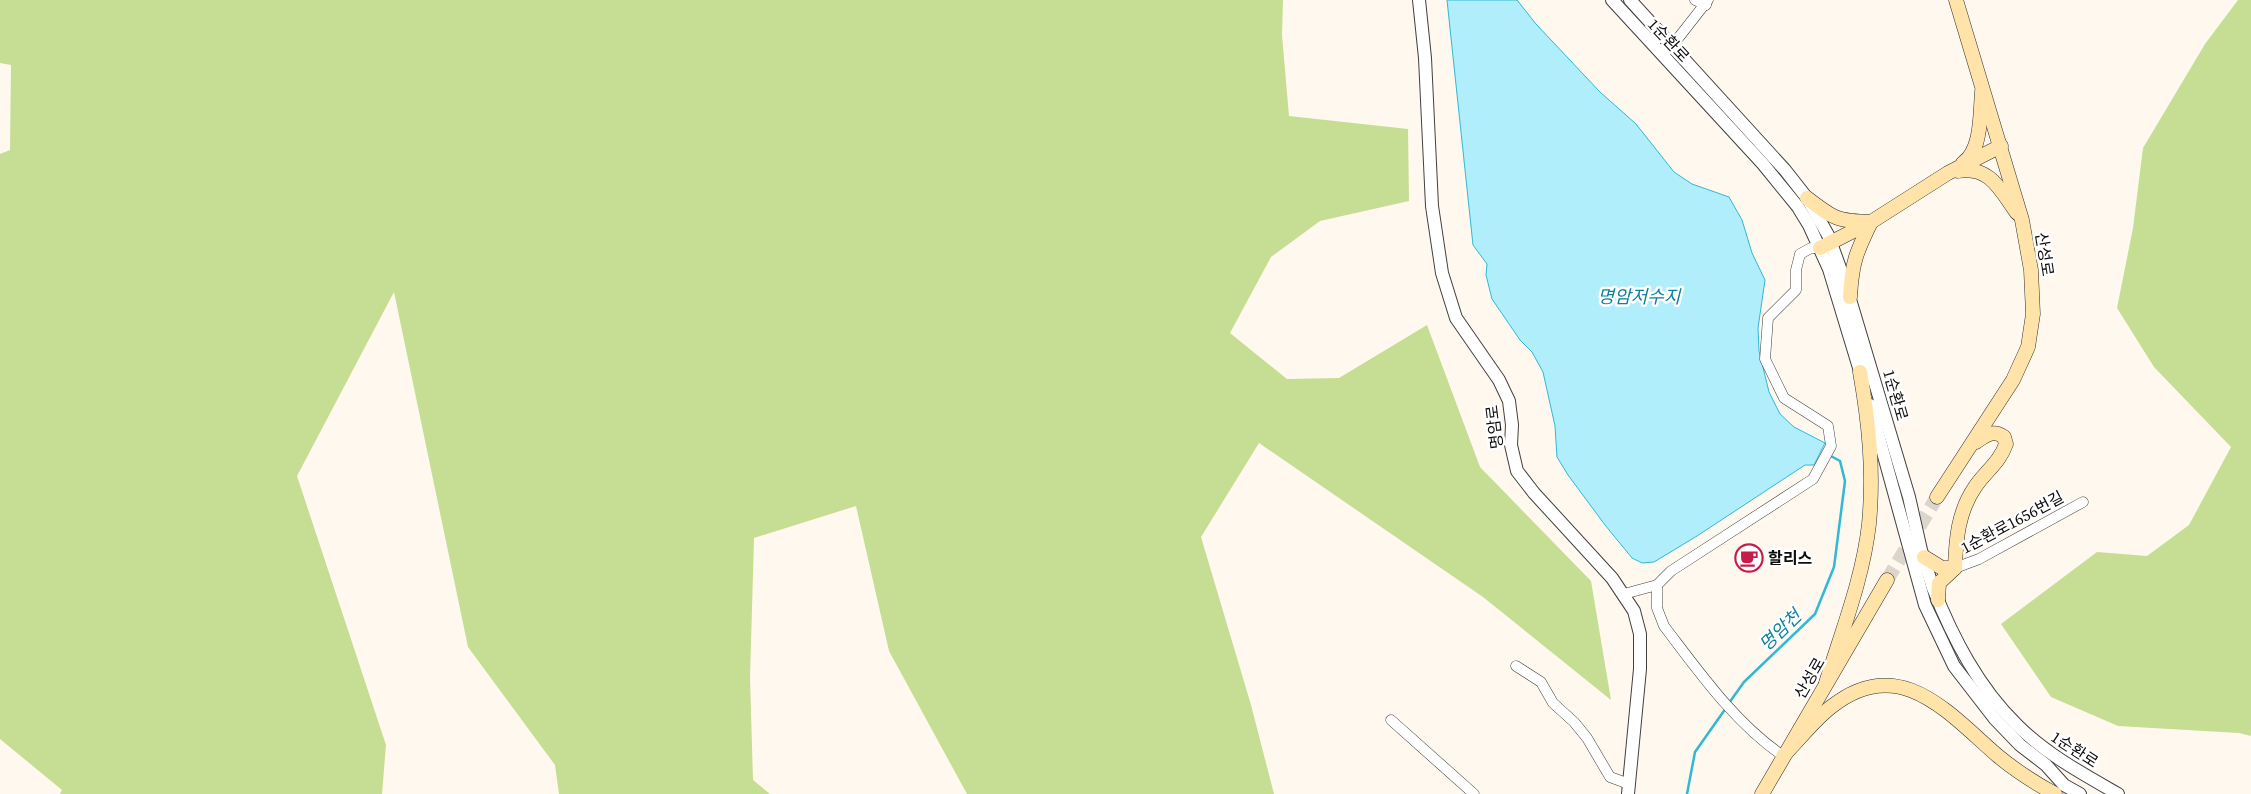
<svg xmlns="http://www.w3.org/2000/svg" width="2251" height="794" viewBox="0 0 2251 794" font-family="'Source Serif 4','Noto Sans KR',serif">
<rect width="100%" height="100%" fill="#fff8ee"/>
<g fill="#c5de93">
<path d="M0,0H1283L1282,35L1289,116L1408,129L1409,201L1320,221L1271,257L1230,333L1287,379L1339,378L1427,325L1480,467L1591,581L1611,700L1483,597L1259,443L1201,537L1251,705L1274,794H967L889,651L856,506L754,538L750,678L753,780L770,794H559L555,765L468,647L394,292L297,476L386,745L382,794H60L62,790L0,739V154L10,150L11,65L0,63Z"/>
<path d="M2238,0H2251V736L2239,733L2118,726L2051,697L2001,624L2097,552L2147,556L2189,525L2231,447L2154,367L2117,308L2133,228L2143,148L2205,44Z"/>
</g>
<path fill="#afeefa" stroke="#31b8d6" d="M1447,0H1517L1536,24L1600,92L1636,124L1674,172L1692,184L1729,197L1742,220L1752,253L1765,280L1758,328L1759,351L1769,392L1780,414L1794,427L1825,443L1814,465H1805L1697,536L1654,562L1642,563L1632,558L1605,525L1568,475L1557,457L1555,426L1543,372L1532,352L1520,340L1492,299L1486,275L1487,264L1473,245Z"/>
<g fill="none" stroke-linecap="round" stroke-linejoin="round">
<g stroke="#31b8d6" stroke-width="2.5">
<path d="M1729,703L1744,682L1815,614L1834,567L1845,481L1840,461L1829,455"/>
<path d="M1687,794L1695,752L1726,708"/>
</g>
<path stroke="#dbd5cc" stroke-width="14" stroke-dasharray="14 7" stroke-linecap="butt" d="M1887,580L1937,497"/>
<g stroke="#404040" stroke-width="11">
<g id="minor">
<path d="M1695,0L1706,5"/>
<path d="M1672,46L1708,0"/>
<path d="M1955,568L1979,559L2083,502"/>
<path d="M1657,585L1671,571L1813,479L1831,446L1828,426L1784,398L1765,359L1768,318L1796,290V270L1800,254L1811,248H1820"/>
<path d="M1624,594L1657,585V608L1664,626C1700,673 1734,722 1783,756"/>
<path d="M1516,666L1541,682L1553,703L1574,722L1587,738L1610,777L1629,784"/>
<path d="M1391,720L1474,794"/>
</g>
</g>
<g stroke="#404040" stroke-width="14">
<g id="tertiary">
<path d="M1419,0L1425,58L1432,206L1442,273L1456,318L1499,380L1509,401L1512,425L1511,445L1517,471L1534,493L1612,578L1634,611L1640,634V669L1628,794"/>
<path d="M1612,0L1763,164L1798,207L1809,225L1829,269L1863,381"/>
<path d="M1630,0L1785,170L1807,198L1828,235L1843,276L1909,497L1921,550L1933,588C1953,638 1978,687 2017,725C2046,754 2083,774 2118,794"/>
<path d="M1870,405L1925,605L1954,666L1995,719L2020,745L2046,765L2064,785L2080,794"/>
</g>
</g>
<g stroke="#2f2f2f" stroke-width="15">
<g id="secondary">
<path d="M1963,163C1982,150 1980,114 1982,92"/>
<path d="M1958,171C1990,165 2001,191 2017,213"/>
<path d="M1807,198C1834,219 1837,221 1871,222C1856,253 1852,262 1850,297"/>
<path d="M1820,248L1871,222L1948,173L2001,146"/>
<path d="M1937,497L2013,380L2028,347L2033,314L2031,270L2022,220L1956,0"/>
<path d="M1924,557L1942,568H1955"/>
<path d="M1938,600L1939,583L1955,568C1956,539 1958,512 1975,487C1985,472 2000,462 2006,444L2004,437C1993,429 1986,435 1976,442"/>
<path d="M1826,683C1842,631 1863,578 1869,524C1874,471 1869,423 1860,372"/>
<path d="M1783,756C1799,740 1814,720 1831,707C1900,652 1949,714 1998,756C2016,771 2035,783 2055,794"/>
<path d="M1762,794L1887,580"/>
</g>
</g>
<use href="#minor" stroke="#fff" stroke-width="10"/>
<use href="#tertiary" stroke="#fff" stroke-width="12"/>
<use href="#secondary" stroke="#ffe3a9" stroke-width="14"/>
</g>
<defs>
<g id="cafe-ring" transform="scale(1.4375)"><circle r="9.5" fill="#fff" stroke="#c61c4a" stroke-width="1.5"/><path d="M-5.5-4.5H6V0H3Q3 3.5 0 3.5H-2.5Q-5.5 3.5-5.5 0ZM3-3.2v2h1.7v-2ZM-6 4.5H4V6H-6Z" fill="#c61c4a"/></g>
</defs>
<g fill-rule="evenodd">
<use href="#cafe-ring" x="1749" y="558"/>
</g>
<g text-anchor="middle" dominant-baseline="central" stroke-width="5" stroke-linejoin="round" paint-order="stroke">
<g font-size="16" fill="#0d0d0d" stroke="#fff">
<text transform="translate(1669 40) rotate(47)">1순환로</text>
<text transform="translate(2045 254) rotate(81)">산성로</text>
<text transform="translate(1896 395) rotate(74)">1순환로</text>
<text transform="translate(1494 427) rotate(-97)">명암로</text>
<text transform="translate(2012 522) rotate(-28)">1순환로1656번길</text>
<text transform="translate(1809 678) rotate(-60)">산성로</text>
<text transform="translate(2075 749) rotate(33)">1순환로</text>
</g>
<g font-size="16" font-weight="bold" fill="#0d0d0d" stroke="#fff" text-anchor="start">
<text x="1768" y="558">할리스</text>
</g>
<g font-size="18" font-style="italic" fill="#0e80a0" stroke="#fff">
<text x="1639" y="296">명암저수지</text>
<text transform="translate(1780 630) rotate(-44)">명암천</text>
</g>
</g>
</svg>
